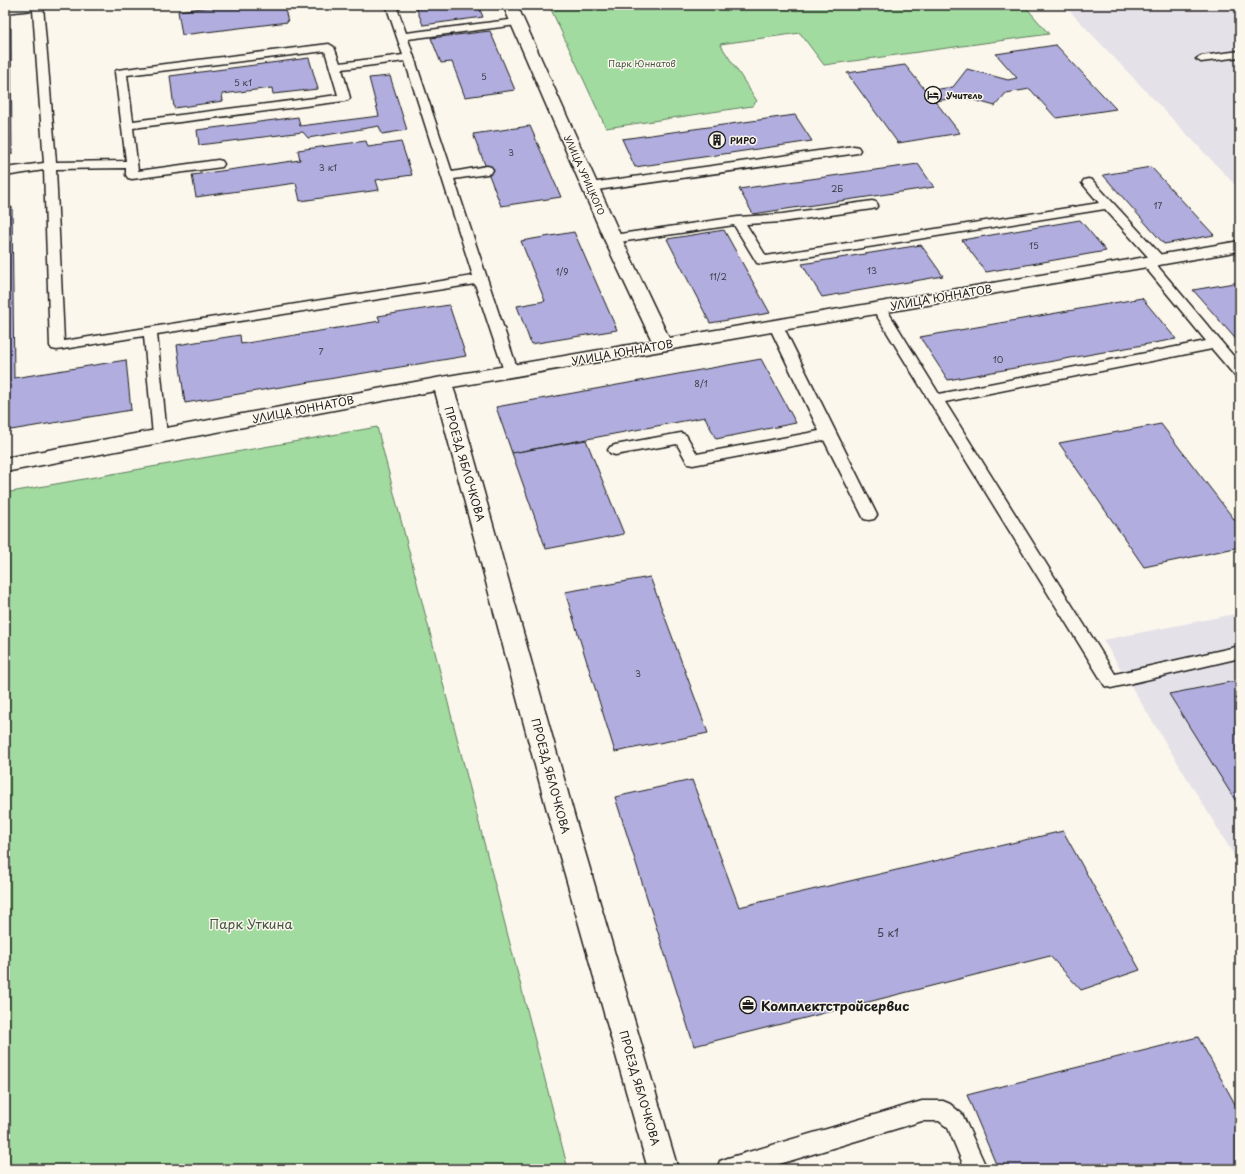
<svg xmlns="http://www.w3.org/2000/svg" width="1245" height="1174" viewBox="0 0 1245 1174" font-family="'Playpen Sans',sans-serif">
<rect width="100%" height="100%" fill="#fbf7ec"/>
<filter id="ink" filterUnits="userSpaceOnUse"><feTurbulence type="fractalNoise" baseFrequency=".025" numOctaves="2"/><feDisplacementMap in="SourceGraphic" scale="8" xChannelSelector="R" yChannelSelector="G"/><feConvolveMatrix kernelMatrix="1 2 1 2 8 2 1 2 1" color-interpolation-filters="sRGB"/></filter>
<g filter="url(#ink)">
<g fill="#e5e1e8">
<path d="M1064,5H1240V190Z"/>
<path d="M1240,613V865L1103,640Z"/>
</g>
<g fill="#a2dba0" stroke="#5f7c5e">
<path d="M549,5H1024L1049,34L824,65L800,33L720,44L757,101L752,106L606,128Z"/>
<path d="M377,427L568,1169H5V493Z"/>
</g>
<g fill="#b1aedf" stroke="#1c1c1c">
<path d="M227,5H284L288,22L182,35L178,11Z"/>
<path d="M415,5H478L483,17L423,25Z"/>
<path d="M5,28H11L12,154L5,155Z"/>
<path d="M490,31L515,90L465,97L452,62L441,63L431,38Z"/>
<path d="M1056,45L1116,109L1056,118L1030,89L1006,93L995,106L963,97L935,101L960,133L898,143L847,73L905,65L926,91L953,87L967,69L1008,80L1017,78L996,54Z"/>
<path d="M309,58L318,89L273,94L272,88L222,94L223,101L174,108L170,76Z"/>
<path d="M390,76L407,130L382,134L379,126L308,138L303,132L199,145L197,130L298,117L300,126L379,116L369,78Z"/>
<path d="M795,115L812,141L635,167L622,139Z"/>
<path d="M530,126L561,197L501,206L473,134Z"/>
<path d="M366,141L368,147L401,142L412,175L376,180L379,190L300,201L296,183L196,197L192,175L300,160L298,150Z"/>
<path d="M918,164L934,187L753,214L739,189Z"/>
<path d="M1151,167L1214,235L1164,244L1103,175Z"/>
<path d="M12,207L14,378L126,360L131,410L5,431V208Z"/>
<path d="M1080,220L1106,251L986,272L962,240Z"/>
<path d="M724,230L770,313L710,323L667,239Z"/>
<path d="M574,232L617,330L531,344L517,306L545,301L521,241Z"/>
<path d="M921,245L943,276L822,297L802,264Z"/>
<path d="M1240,282V344L1193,290Z"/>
<path d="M1142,298L1176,339L948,380L920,337Z"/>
<path d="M449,305L466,356L185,403L177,345L240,335L241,344L380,321L378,316Z"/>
<path d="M761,359L796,423L716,439L705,417L512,453L496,407Z"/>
<path d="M1161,424L1240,527V547L1144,567L1059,443Z"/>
<path d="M586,440L624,534L546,549L512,453Z"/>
<path d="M650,577L708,733L615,752L565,592Z"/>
<path d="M1240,680V808L1169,694Z"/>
<path d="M692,780L739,907L1063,831L1140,970L1081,990L1050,956L694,1046L615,797Z"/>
<path d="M1198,1037L1240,1113V1169H998L967,1095Z"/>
</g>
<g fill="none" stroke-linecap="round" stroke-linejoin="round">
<g stroke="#1c1c1c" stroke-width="3">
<g id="lane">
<path d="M20,5L43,6L56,162L126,161L115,72L117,70L329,44L334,47L340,63L403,55L386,5H396L406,33L517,19L521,20L522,22L517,25L408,39L452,172L487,166L491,167L493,170L491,173L487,174L454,179L518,371L516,374L511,375L506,374L504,371L475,284L157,334L167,436L165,439L160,441L155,439L153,436L144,336L57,350L52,349L50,346L44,170L5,176V168L44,163L33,10L5,13V7ZM325,51L338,95L133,121L127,75ZM405,61L473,276L64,341L56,169L126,168V175L128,178L132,179L222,167L224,164L222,161L218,160L138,171L133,128L344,101L348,100L350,98L342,69Z"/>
<path d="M1240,51V57L1201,62L1196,59L1201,56Z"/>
<path d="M854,146L858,147L860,150L858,153L590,191L586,190L584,187L586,184L590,183Z"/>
<path d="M1088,179L1092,180L1163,257L1164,260L1163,263H1155L1240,364V377L1235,376L1212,349L945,402L1115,674L1240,646V658L1111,688L1105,686L872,308L874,305H884L939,394L1206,341L1141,262L1142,259H1150L1105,209L762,264L757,263L734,225L613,243L609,242L607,239L609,236L613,235L738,217L782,214L872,201L876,202L878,205L876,208L872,209L782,222L746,224L766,256L1099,203L1082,183L1084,180Z"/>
<path d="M776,322L781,323L783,326L877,515L874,519L869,520L864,519L824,440L693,465L688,464L677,444L615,455L610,453L608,450L610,447L615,445L681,433L686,435L697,454L819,431L769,326L771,323Z"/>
<path d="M922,1101H943L950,1104L962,1114L987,1169H965L948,1128L939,1121H922L763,1169H717L720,1161L728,1158Z"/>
</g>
</g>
<g stroke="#1c1c1c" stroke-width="3">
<path id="street" d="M503,5H517L622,239L669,338L1240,241V251L453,387L462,414L575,818L678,1169H648L549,818L435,391L5,472V458L442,377L652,341L604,239Z"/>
</g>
<use href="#lane" fill="#fbf7ec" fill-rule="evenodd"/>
<use href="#street" fill="#fbf7ec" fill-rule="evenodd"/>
</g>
</g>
<defs>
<g id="hotel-ring" transform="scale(0.9)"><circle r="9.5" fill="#fbf7ec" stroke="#1c1c1c" stroke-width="1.5"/><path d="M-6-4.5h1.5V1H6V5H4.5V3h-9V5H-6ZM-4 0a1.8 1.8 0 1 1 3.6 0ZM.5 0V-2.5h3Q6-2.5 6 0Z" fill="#1c1c1c"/></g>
<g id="building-ring" transform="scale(0.9)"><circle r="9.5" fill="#fbf7ec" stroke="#1c1c1c" stroke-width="1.5"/><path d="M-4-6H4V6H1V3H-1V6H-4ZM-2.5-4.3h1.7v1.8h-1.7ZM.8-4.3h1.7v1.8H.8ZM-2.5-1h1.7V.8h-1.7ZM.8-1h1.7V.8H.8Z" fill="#1c1c1c"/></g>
<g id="office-ring" transform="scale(0.9)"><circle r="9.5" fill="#fbf7ec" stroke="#1c1c1c" stroke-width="1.5"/><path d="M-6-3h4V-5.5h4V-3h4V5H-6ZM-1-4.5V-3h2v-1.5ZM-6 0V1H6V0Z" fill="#1c1c1c"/></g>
</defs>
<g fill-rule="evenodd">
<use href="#hotel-ring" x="933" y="95"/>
<use href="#building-ring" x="717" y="140"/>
<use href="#office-ring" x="748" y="1005"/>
</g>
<g text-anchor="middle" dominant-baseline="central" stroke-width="3" stroke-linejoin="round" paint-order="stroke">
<g font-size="9" fill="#454" stroke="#fbf7ec">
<text x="642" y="63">Парк Юннатов</text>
</g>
<g font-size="9" fill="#41404d">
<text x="484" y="76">5</text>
<text x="243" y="82">5 к1</text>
<text x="511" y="152">3</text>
<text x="328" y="167">3 к1</text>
<text x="837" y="188">2Б</text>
<text x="1158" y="205">17</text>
<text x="1034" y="245">15</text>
<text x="872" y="270">13</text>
<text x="562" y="271">1/9</text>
<text x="718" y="276">11/2</text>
<text x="321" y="351">7</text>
<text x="998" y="359">10</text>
<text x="701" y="383">8/1</text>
<text x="638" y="673">3</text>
</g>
<g font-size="9" font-weight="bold" fill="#1c1c1c" stroke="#fbf7ec" text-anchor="start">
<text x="946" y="95">Учитель</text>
<text x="730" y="140">РИРО</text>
</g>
<g font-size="9" fill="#1c1c1c" stroke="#fbf7ec">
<text transform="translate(585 175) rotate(66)">УЛИЦА УРИЦКОГО</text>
</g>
<g font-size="11" fill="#1c1c1c" stroke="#fbf7ec">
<text transform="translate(941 297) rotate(-10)">УЛИЦА ЮННАТОВ</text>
<text transform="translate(622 352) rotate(-10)">УЛИЦА ЮННАТОВ</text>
<text transform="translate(303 409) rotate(-11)">УЛИЦА ЮННАТОВ</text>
<text transform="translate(465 464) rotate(74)">ПРОЕЗД ЯБЛОЧКОВА</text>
<text transform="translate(551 776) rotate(75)">ПРОЕЗД ЯБЛОЧКОВА</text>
<text transform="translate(640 1088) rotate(74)">ПРОЕЗД ЯБЛОЧКОВА</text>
</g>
<g font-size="11" fill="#41404d">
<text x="888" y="932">5 к1</text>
</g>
<g font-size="13" fill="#454" stroke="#fbf7ec">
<text x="251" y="923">Парк Уткина</text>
</g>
<g font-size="13" font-weight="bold" fill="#1c1c1c" stroke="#fbf7ec" text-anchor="start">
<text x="761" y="1005">Комплектстройсервис</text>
</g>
</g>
<rect width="1245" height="1174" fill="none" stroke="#fbf7ec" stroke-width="20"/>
<rect x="10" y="10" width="1225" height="1154" fill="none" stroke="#1c1c1c" stroke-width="1.5" filter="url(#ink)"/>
</svg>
